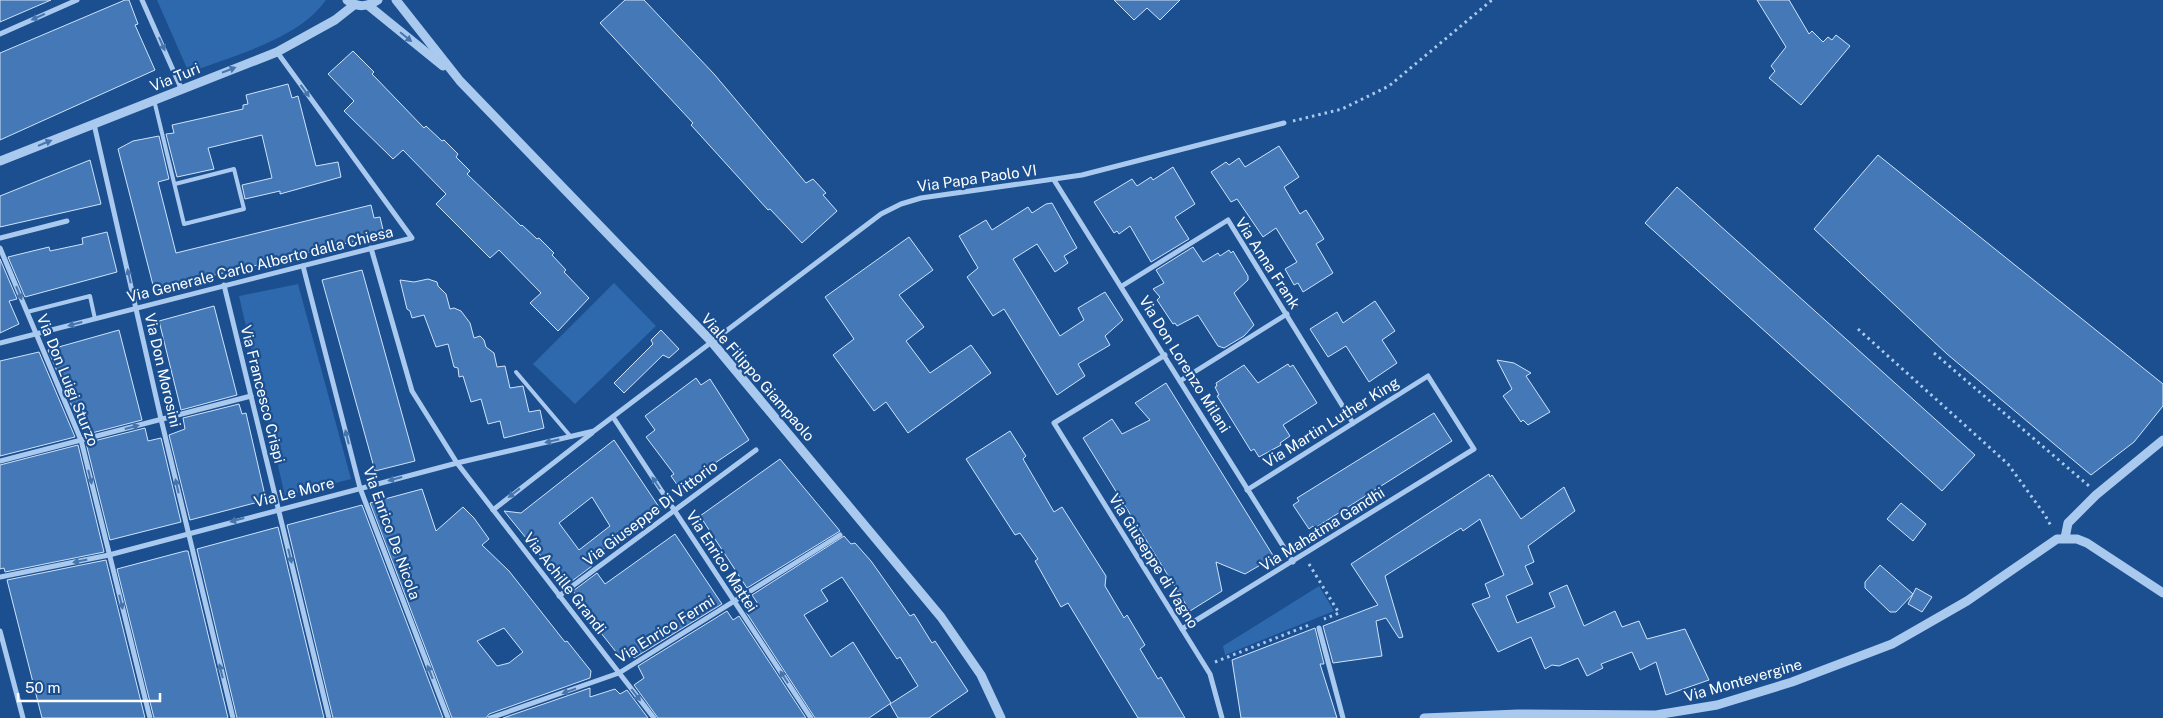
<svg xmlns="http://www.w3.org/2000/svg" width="2163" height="718" viewBox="0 0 2163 718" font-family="'Public Sans',sans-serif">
<rect width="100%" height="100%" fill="#1b4f8f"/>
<g fill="#2e69ad">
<path d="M157,0H326C298,40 233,55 189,73Z"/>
<path d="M614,283L656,326L575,404L533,364Z"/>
<path d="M298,284L351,479L285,496L239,296Z"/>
<path d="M1319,586L1334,611L1225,655L1223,646Z"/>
</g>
<g fill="#4478b7" stroke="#cfe3fa" fill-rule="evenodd">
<path d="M0,0H51L0,22Z"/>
<path d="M125,0H129L138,24L135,25L155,70L0,140V53Z"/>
<path d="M625,0H644L714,74L806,183L813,179L826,193L823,195L837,211L802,243L770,209L768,210L691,125L693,123L600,23Z"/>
<path d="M1114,0H1180L1160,20L1147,8L1134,20Z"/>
<path d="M1757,0H1789L1809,34L1812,31L1823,42L1828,37L1832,40L1836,35L1850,46L1801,105L1769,78L1775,71L1771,66L1786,47Z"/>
<path d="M353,51L374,72L372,74L424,128L426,126L442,141L444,140L458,154L456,157L470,171L467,174L521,226L522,225L537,239L539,238L554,253L552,255L566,270L564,272L589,298L558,331L530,303L541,293L499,250L490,258L436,204L446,194L403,150L393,159L344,111L354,101L328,74Z"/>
<path d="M288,84L292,98L298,96L316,166L338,162L341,177L280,194V191L245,199L242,185L272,178L262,135L208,148L214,169L177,177L166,134L174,133L172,125L243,109V105L248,104L246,95Z"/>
<path d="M159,136L169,179L158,182L176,253L371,205L374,218L380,217L384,234L295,256L296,259L263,266L262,264L154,289L118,149L133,141Z"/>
<path d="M1279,146L1299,177L1284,187L1300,214L1306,210L1324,239L1316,244L1333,273L1303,292L1298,283L1294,285L1285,269L1297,262L1276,228L1263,237L1237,199L1231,202L1211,172L1226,162L1229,165L1239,158L1245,167Z"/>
<path d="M1878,155L2163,384V406L2134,442L2091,475L1947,354L1814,229Z"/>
<path d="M90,160L101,204L0,227V196Z"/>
<path d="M1173,167L1195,204L1175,217L1189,239L1151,262L1130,226L1119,234L1117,231L1114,233L1094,202L1132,179L1137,186L1151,177L1153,180Z"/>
<path d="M1677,187L1975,455L1942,491L1645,223Z"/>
<path d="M1052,203L1077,248L1064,256L1068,263L1055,272L1037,244L1013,259L1060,336L1084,320L1078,308L1105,292L1123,320L1105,336L1110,345L1078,364L1085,376L1057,395L1004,309L993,316L967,277L978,268L959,236L986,220L992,230L1028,207L1032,213L1046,204Z"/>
<path d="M107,232L117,272L25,297L8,257L49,247L50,251L83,244L82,238Z"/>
<path d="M909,237L933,270L899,295L924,327L906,341L930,373L971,345L991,373L908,433L886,402L874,411L833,355L854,339L825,297Z"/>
<path d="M1193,247L1203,262L1218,253L1220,256L1229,250L1231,253L1233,251L1248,276V280L1234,293L1254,325L1244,336L1224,348L1218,346L1198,315L1177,326L1175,323L1173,324L1157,300L1160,297L1153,289L1164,283L1156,270Z"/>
<path d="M0,259L17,299L9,301L19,324L0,333Z"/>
<path d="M362,270L415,461L375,471L322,280Z"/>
<path d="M428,279L437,282L438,286L446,294L450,309L454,308L461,311L470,323L474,338L480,336L484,340L486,347L494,353L497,367L505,366L510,388L523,386L529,412L540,410L544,428L504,438L500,421L488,424L481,399L471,402L463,376L459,377L458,368L454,367L448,344L436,347L424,315L412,318L410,311L407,309L400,280L414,282Z"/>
<path d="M1375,301L1395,331L1382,340L1397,363L1369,382L1346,346L1328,357L1310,329L1337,312L1343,323Z"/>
<path d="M214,306L237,395L181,410L159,321Z"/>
<path d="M119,330L142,420L84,435L48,350Z"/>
<path d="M661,330L679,349L669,358L663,355L624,393L614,383L653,344L651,340Z"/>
<path d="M39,352L75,437L0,456V361Z"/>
<path d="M1497,360L1514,363L1531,373L1526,376L1550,412L1528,425L1523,420L1521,422L1503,396L1512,389Z"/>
<path d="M1288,364L1290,367L1293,365L1317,403L1283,425L1290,436L1280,443L1281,445L1259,457L1254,449L1251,451L1217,396L1219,395L1215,387L1217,386L1216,383L1244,365L1258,383Z"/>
<path d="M696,378L701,385L710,379L749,440L715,463L718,466L683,493L671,476L674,474L646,437L655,430L645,416Z"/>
<path d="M1166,383L1274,557L1245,574L1216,562L1222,591L1190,611L1083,438L1112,419L1122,434L1150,420L1135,403Z"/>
<path d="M239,404L242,414L246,413L266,500L190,520L169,435L185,429L183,418Z"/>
<path d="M1434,413L1452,441L1315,528L1313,526L1309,529L1293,505L1299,501L1297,498Z"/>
<path d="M145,428L148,441L161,438L181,522L110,540L86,443Z"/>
<path d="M1010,431L1026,456L1023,459L1054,512L1062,507L1106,576L1105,586L1124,618L1127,615L1145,645L1140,649L1158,679L1161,677L1185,718H1138L1068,603L1061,607L1035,561L1038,559L1020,533L1015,535L966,459Z"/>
<path d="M614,440L661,510L636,529L586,559L592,566L568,584L556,569L553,571L504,511L521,513ZM592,497L610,526L579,550L559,523Z"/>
<path d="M78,445L104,552L5,572L4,568L0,569V465Z"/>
<path d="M780,459L840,531L747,588L700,516Z"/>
<path d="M1489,474L1490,477L1492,475L1521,519L1564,487L1575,511L1528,546L1534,562L1525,566L1533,584L1506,596L1517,623L1555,607L1549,593L1567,585L1584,626L1615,611L1622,627L1639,621L1647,639L1685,629L1709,680L1666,695L1656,662L1640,670L1632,652L1601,664L1603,668L1587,676L1578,658L1559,666L1552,665L1545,669L1531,637L1498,652L1472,604L1490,597L1485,584L1504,575L1480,519L1463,531L1461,528L1385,576L1403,637L1399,638L1386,618L1376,621L1382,656L1333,663L1323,626L1378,605L1351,564Z"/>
<path d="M422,489L436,531L463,507L474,518L489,539L482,545L509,571L565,642L567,641L591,671L590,678L489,714L486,718H452L370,503ZM504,628L523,652L509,663L497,666L477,641Z"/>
<path d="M1901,503L1926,524L1913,541L1887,519Z"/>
<path d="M362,505L443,718H333L287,525Z"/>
<path d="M278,527L324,718H237L197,549Z"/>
<path d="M675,534L722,604L634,658L630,650L620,657L578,604L581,602L573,591L597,573L605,584Z"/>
<path d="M844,536L851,544L855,543L871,561L910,616L914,614L932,643L935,641L968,691L929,718H898L890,704L918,686L900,657L897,659L842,577L821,590L828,601L804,615L831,657L853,642L891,703L869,718H815L746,612L758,604L752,595Z"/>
<path d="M185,551H188L228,718H154L117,569Z"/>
<path d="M106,560L145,718H42L7,580Z"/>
<path d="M1880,565L1913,594L1896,612H1890L1865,588V582Z"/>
<path d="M1916,588L1932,597L1922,612L1908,604Z"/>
<path d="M727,611L733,620L739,616L806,718H658L634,685L644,678L638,666Z"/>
<path d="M1315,628L1324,664H1320L1337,718H1241L1232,660Z"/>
<path d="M590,688V697L615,689L620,694L627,690L648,718H503Z"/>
</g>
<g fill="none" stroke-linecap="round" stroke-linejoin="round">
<g stroke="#a9c9ee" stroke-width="3" stroke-dasharray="2.5 4" stroke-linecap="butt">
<path d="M1293,121L1342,109L1389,86L1492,0"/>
<path d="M1858,329L2008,464L2045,515L2052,528"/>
<path d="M1934,353L2089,486"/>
<path d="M1309,564L1339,613L1324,619"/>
<path d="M1215,662L1309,625"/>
</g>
<g stroke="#a9c9ee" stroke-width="4">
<path d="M154,100L184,224L244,209L234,169L175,184"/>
<path d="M27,312L90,296L95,319"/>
<path d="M516,372L571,437"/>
</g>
<g stroke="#a9c9ee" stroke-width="5">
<path d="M142,0L181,88"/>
<path d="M0,34L77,0"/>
<path d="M94,124L161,419L233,718"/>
<path d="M1054,180L1293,562"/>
<path d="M0,238L67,221"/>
<path d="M0,248L81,440L150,718"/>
<path d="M371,248L412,391L457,463L654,718"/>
<path d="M303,266L360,488L448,718"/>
<path d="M224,285L329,718"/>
<path d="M1122,286L1228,220L1353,423"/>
<path d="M0,343L412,238L277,52"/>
<path d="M1165,355L1054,423L1210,674L1222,718"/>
<path d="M1180,381L1287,314"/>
<path d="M613,417L811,718"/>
<path d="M0,461L251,396"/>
<path d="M493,510L592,433"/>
<path d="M0,577L109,555L457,463L594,431L881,214L901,204L921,198L1082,175L1284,123"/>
<path d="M559,596L756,450"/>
<path d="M1319,628L1343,718"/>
<path d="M1182,629L1474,449L1428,376L1247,490"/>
<path d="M0,631L23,718"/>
<path d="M490,718L619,673L840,535"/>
</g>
<g stroke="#a9c9ee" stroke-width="9">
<path d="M347,0C358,8 367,7 378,0"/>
<path d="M396,0L460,81L711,341L941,617L981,675L1001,718"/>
<path d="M369,6L443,66"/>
<path d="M0,161L277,52L335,20L354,5"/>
<path d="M2065,538L2068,523L2096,495L2163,440"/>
<path d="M1424,718L1518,714L1656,715L1717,705L1792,682L1892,644L1967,601L2057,539H2077L2087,543L2163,593"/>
</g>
</g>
<defs><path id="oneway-solid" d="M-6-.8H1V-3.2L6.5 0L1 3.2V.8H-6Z" transform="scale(1.25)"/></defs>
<g fill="#4674ac">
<use href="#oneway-solid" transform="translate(38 17) rotate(156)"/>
<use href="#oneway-solid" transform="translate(406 37) rotate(39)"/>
<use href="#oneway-solid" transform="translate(162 44) rotate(66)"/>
<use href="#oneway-solid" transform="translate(229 70) rotate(-21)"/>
<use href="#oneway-solid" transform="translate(305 91) rotate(54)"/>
<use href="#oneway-solid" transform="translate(45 143) rotate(-22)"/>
<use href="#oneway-solid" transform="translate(129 276) rotate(-103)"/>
<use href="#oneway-solid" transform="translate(19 293) rotate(67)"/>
<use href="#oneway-solid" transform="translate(75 324) rotate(165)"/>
<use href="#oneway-solid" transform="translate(132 427) rotate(-15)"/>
<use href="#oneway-solid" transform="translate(347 437) rotate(-104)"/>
<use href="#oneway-solid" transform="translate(552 441) rotate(167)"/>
<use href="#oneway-solid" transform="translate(90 477) rotate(76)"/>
<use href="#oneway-solid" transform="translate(395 479) rotate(165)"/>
<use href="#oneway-solid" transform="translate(656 483) rotate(-123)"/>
<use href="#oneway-solid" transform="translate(177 486) rotate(-103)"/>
<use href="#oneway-solid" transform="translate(514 493) rotate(142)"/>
<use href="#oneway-solid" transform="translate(237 520) rotate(165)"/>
<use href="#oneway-solid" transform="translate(290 556) rotate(76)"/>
<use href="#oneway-solid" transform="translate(80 561) rotate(168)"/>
<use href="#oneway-solid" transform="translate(121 602) rotate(76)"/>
<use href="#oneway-solid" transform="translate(221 671) rotate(-104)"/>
<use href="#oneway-solid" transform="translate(430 672) rotate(-111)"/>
<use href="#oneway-solid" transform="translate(784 677) rotate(-123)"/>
<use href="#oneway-solid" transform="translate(569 691) rotate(161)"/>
<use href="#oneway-solid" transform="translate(636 695) rotate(52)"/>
</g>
<g text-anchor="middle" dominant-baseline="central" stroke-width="4.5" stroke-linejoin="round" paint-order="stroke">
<g font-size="15" fill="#fff" stroke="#1b4f8f">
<text transform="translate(175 77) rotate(-22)">Via Turi</text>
<text transform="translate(977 178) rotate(-8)">Via Papa Paolo VI</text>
<text transform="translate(1268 263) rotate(57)">Via Anna Frank</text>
<text transform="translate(260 264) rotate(-14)">Via Generale Carlo Alberto dalla Chiesa</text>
<text transform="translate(1185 364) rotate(58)">Via Don Lorenzo Milani</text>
<text transform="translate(163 370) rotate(77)">Via Don Morosini</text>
<text transform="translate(758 377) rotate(49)">Viale Filippo Giampaolo</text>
<text transform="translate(68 380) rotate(68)">Via Don Luigi Sturzo</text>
<text transform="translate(263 394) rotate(76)">Via Francesco Crispi</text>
<text transform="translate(1331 422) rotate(-32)">Via Martin Luther King</text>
<text transform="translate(294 492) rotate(-14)">Via Le More</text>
<text transform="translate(650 513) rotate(-37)">Via Giuseppe Di Vittorio</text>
<text transform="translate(1322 529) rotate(-32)">Via Mahatma Gandhi</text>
<text transform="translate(392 533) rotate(70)">Via Enrico De Nicola</text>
<text transform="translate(722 561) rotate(57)">Via Enrico Mattei</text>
<text transform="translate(1154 561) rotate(58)">Via Giuseppe di Vagno</text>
<text transform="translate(565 583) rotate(52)">Via Achille Grandi</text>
<text transform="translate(665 629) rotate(-32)">Via Enrico Fermi</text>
<text transform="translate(1743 680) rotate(-16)">Via Montevergine</text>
</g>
</g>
<path d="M18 693v8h142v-8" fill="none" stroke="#ffffff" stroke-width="2.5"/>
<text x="25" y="693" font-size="15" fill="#ffffff" stroke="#1b4f8f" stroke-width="4" paint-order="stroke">50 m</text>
</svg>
